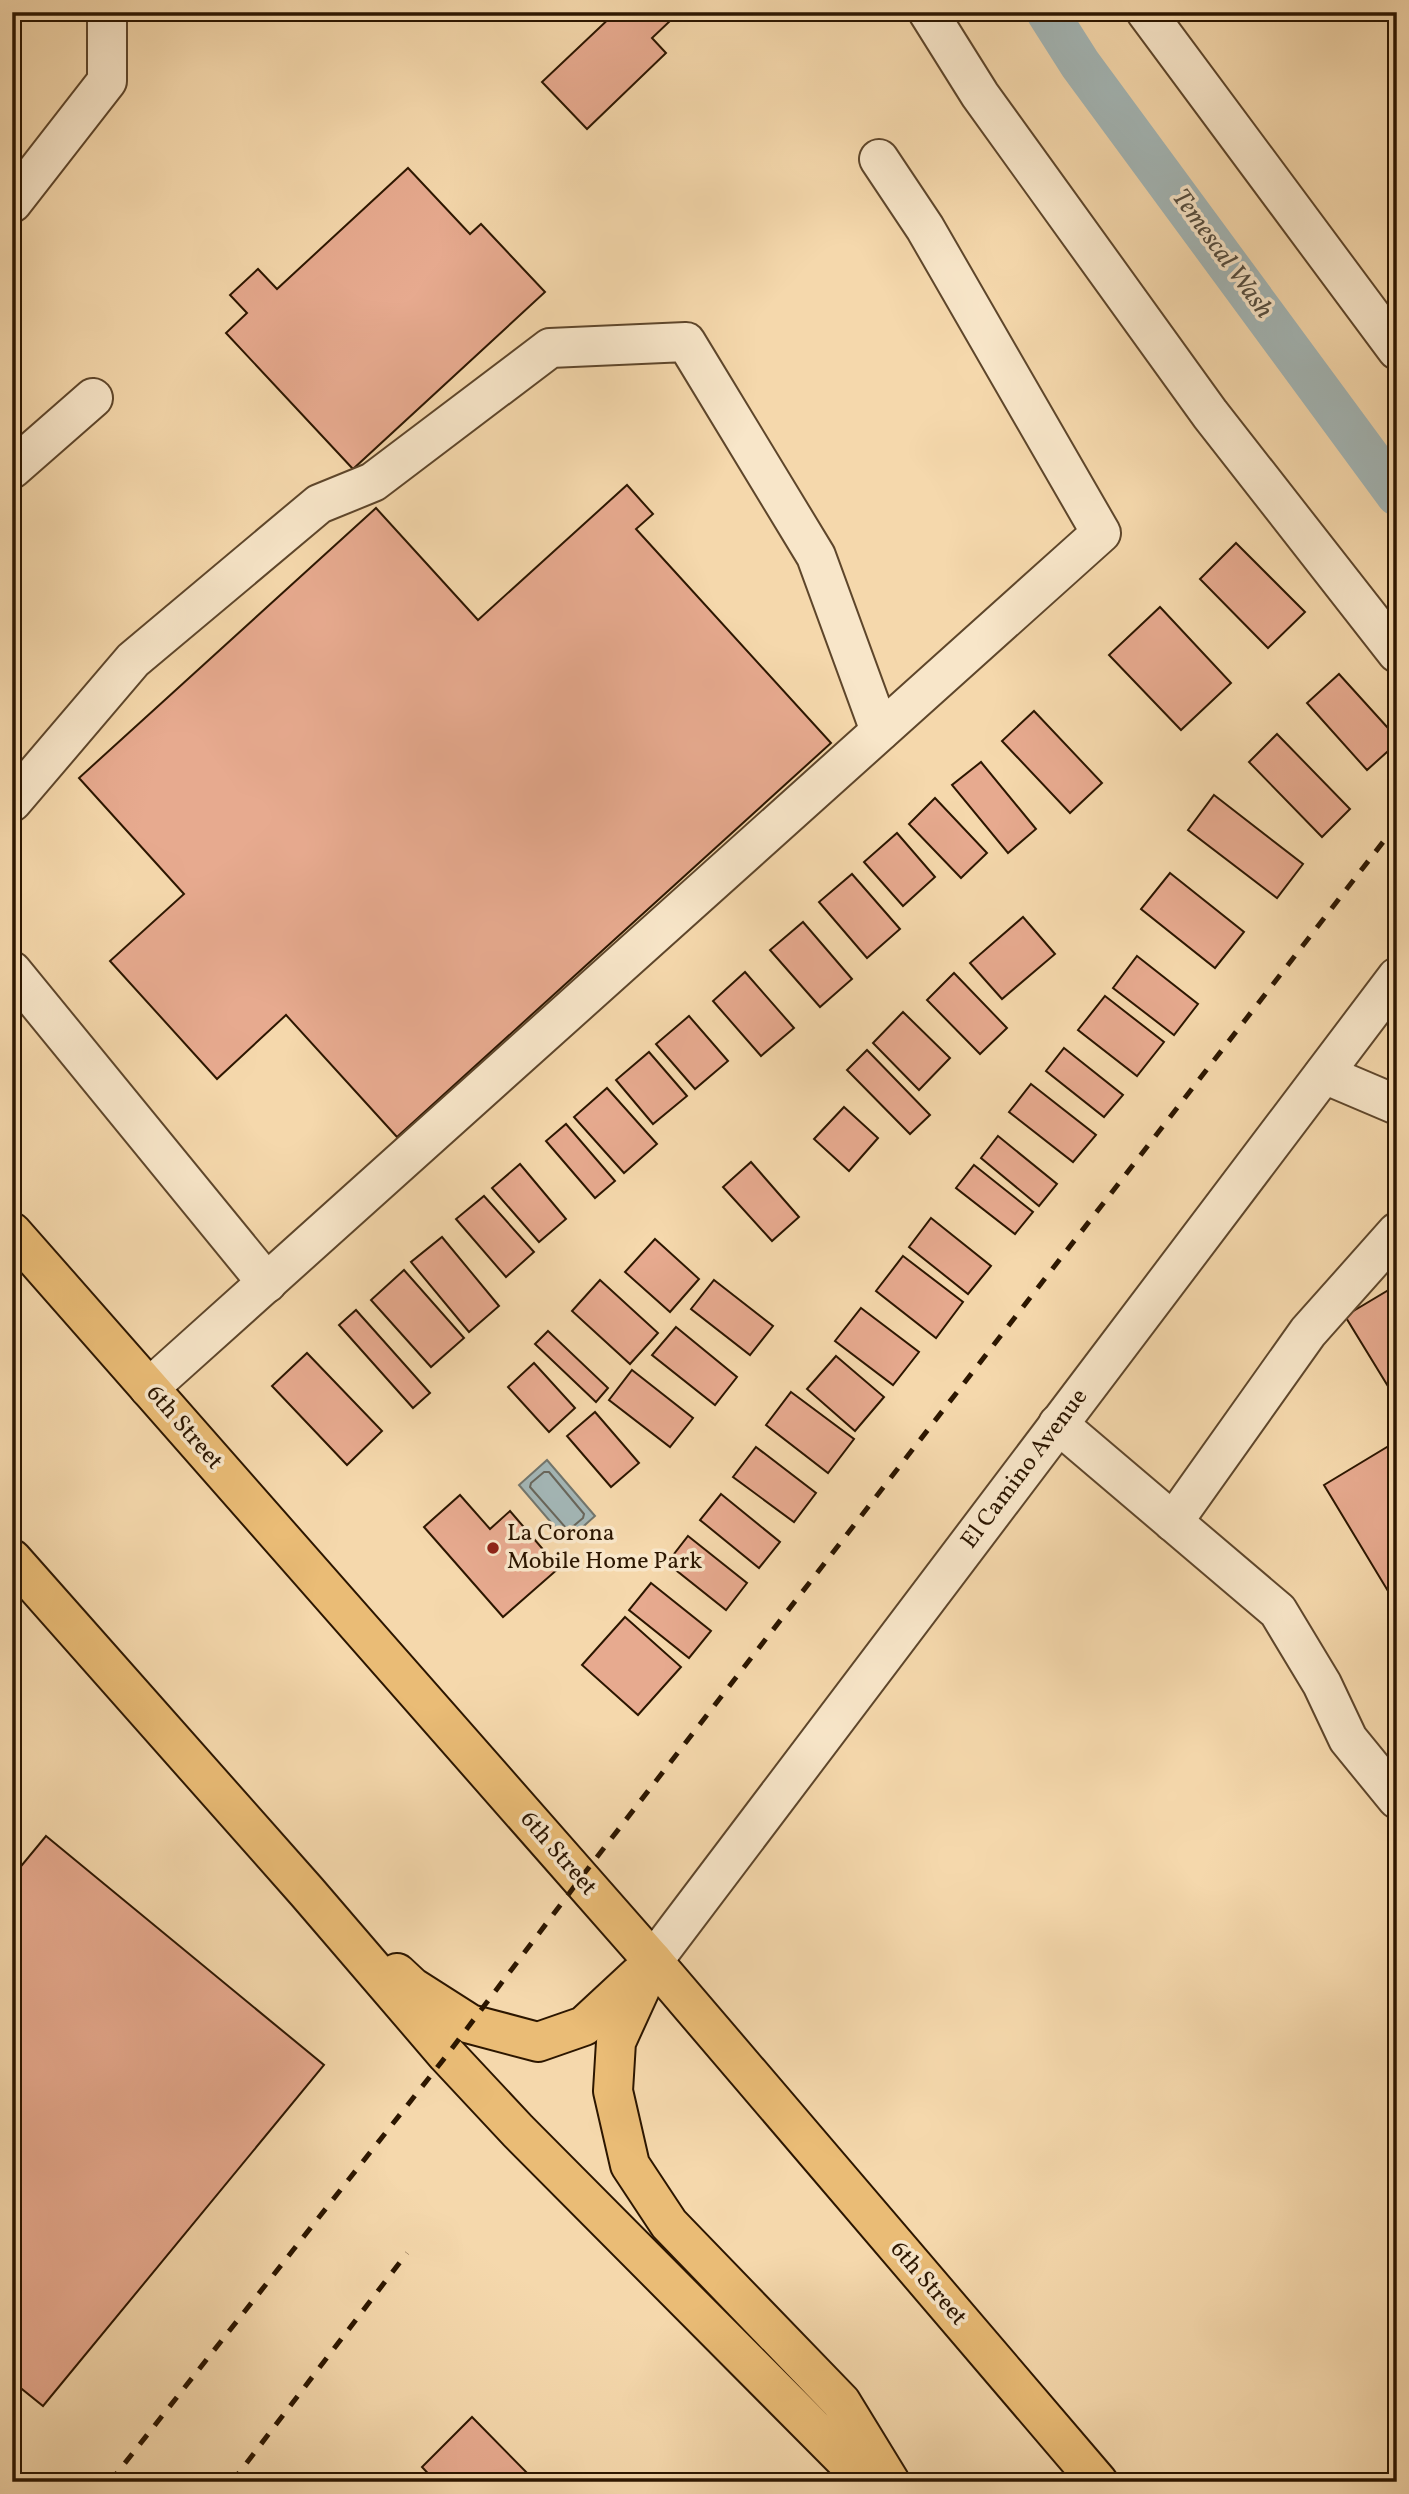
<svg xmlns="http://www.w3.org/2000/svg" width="1409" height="2494" viewBox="0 0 1409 2494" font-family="Vollkorn,serif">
<rect width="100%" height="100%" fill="#f5d8ac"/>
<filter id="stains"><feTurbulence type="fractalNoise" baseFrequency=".00286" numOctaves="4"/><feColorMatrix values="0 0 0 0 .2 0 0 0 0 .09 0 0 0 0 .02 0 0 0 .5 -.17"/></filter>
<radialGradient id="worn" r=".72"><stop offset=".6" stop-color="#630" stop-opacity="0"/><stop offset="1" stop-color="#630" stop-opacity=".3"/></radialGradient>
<path fill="#a3b6b6" stroke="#73766d" stroke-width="2" d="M547,1460L595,1516L567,1541L519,1485Z"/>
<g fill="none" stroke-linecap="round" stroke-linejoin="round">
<path stroke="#68665b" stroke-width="2" d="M544,1472H549L584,1514L583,1518L570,1529L566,1528L530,1487L531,1483Z"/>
<path stroke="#a3b6b6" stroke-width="42" d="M1047,12L1080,64L1397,495"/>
</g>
<g fill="#e7aa8f" stroke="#2c1600" stroke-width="2">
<path d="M616,12H662L670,21L652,38L666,53L587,129L542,82Z"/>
<path d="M408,168L470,234L481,224L545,292L353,469L226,333L247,313L230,295L258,269L277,289Z"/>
<path d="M627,485L653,514L636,529L831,743L397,1137L286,1015L217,1079L110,961L184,894L79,778L376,508L478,620Z"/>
<path d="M1236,543L1305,612L1268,648L1200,579Z"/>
<path d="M1160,607L1231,683L1181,730L1109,655Z"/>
<path d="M1339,674L1397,738V743L1367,770L1307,703Z"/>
<path d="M1034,711L1102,783L1070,813L1002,741Z"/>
<path d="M1277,734L1350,809L1322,837L1249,762Z"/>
<path d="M981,762L1036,829L1008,853L952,785Z"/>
<path d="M1214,795L1303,864L1277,898L1188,830Z"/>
<path d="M935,798L987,853L961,878L909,824Z"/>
<path d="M897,833L935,877L903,906L864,862Z"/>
<path d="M1170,873L1244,932L1215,968L1141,909Z"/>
<path d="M852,874L900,929L867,958L819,902Z"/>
<path d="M1023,917L1055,954L1002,999L970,963Z"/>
<path d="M803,922L852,979L820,1007L770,950Z"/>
<path d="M1137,956L1198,1004L1174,1035L1113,988Z"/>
<path d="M745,972L794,1028L761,1056L713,1001Z"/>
<path d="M954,973L1007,1028L980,1054L927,1000Z"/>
<path d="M1105,996L1164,1042L1137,1076L1078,1030Z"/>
<path d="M903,1012L950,1058L919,1090L873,1043Z"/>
<path d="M689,1016L728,1061L695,1089L656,1044Z"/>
<path d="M1064,1048L1123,1095L1104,1117L1046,1071Z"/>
<path d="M867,1050L930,1115L910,1134L847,1070Z"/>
<path d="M649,1052L687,1096L653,1124L616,1080Z"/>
<path d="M1031,1084L1096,1135L1073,1162L1009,1112Z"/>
<path d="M607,1088L657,1144L624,1173L574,1117Z"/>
<path d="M844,1107L878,1138L849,1171L814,1139Z"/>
<path d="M566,1124L615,1181L595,1198L546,1141Z"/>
<path d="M998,1136L1057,1184L1039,1206L981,1158Z"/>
<path d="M751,1162L799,1217L772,1241L723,1187Z"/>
<path d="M520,1164L566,1219L539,1242L492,1188Z"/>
<path d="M974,1165L1033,1212L1015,1234L956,1188Z"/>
<path d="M484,1196L534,1252L506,1277L456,1219Z"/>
<path d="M931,1218L991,1266L968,1294L909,1247Z"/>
<path d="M442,1237L499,1306L469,1332L411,1262Z"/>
<path d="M655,1239L699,1279L670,1312L625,1272Z"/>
<path d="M903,1256L963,1302L936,1338L876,1291Z"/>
<path d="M404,1270L464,1338L431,1367L371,1300Z"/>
<path d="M600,1280L658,1333L630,1364L572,1311Z"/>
<path d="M714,1280L773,1326L750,1355L691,1309Z"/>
<path d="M1397,1285V1401L1345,1316Z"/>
<path d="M861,1308L919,1352L893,1385L835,1341Z"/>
<path d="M356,1310L430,1393L413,1408L339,1325Z"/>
<path d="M676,1327L737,1377L715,1405L652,1355Z"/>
<path d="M548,1331L608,1388L596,1402L535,1344Z"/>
<path d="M307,1353L382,1431L347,1465L272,1386Z"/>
<path d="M836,1356L884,1397L855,1431L807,1389Z"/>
<path d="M534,1363L575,1408L549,1432L508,1387Z"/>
<path d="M632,1370L693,1418L670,1447L609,1400Z"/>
<path d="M791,1392L854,1439L828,1473L766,1425Z"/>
<path d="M595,1412L639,1463L611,1487L567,1436Z"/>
<path d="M1397,1441V1606L1324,1485Z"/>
<path d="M756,1447L816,1493L794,1522L733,1477Z"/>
<path d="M721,1494L780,1542L759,1568L700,1520Z"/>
<path d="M460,1495L490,1529L510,1511L559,1568L503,1617L424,1527Z"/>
<path d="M688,1536L747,1583L726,1610L667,1563Z"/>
<path d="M651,1583L711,1631L689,1658L629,1610Z"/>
<path d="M625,1617L681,1667L638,1715L582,1665Z"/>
<path d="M46,1836L324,2065L43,2406L12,2381V1877Z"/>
<path d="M472,2417L536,2482H436L422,2467Z"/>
</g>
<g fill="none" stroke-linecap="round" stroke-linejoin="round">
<g stroke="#5e462b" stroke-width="42">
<g id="minor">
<path d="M928,12L980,95L1210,414L1397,653"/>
<path d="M1146,12L1397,350"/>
<path d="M12,203L107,81V12"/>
<path d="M12,469L93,398"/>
<path d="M12,802L133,660L319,504L373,482L550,348L686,342L816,556L880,731"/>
<path d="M12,971L267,1283"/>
<path d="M1324,1074L1397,1105"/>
<path d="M149,1388L1101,533L925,228L879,159"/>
<path d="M1058,1424L1278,1611L1322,1684L1348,1739L1397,1799"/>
<path d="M1173,1522L1308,1332L1397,1232"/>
<path d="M653,1961L1397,977"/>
</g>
</g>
<g stroke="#2c1600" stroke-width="42">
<g id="major">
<path d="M12,1232L653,1961L1098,2482"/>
<path d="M12,1559L307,1892L447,2055L518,2131L867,2482"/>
<path d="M653,1961L616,2042L613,2091L630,2165L669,2224L841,2402L890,2482"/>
<path d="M397,1973L412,1987L470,2024L538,2042L584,2026L639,1975"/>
</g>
</g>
<use href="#minor" stroke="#f8e6c9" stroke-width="38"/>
<use href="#major" stroke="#eabc76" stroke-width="38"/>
<g stroke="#2c1600" stroke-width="5" stroke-dasharray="12 12" stroke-linecap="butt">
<path d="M110,2482L447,2055L580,1879L1397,824"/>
<path d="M232,2482L407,2253"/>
</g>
</g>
<circle fill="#8f2418" stroke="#f8e6c9" stroke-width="2.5" cx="493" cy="1548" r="7"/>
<g text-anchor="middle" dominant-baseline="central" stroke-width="7" stroke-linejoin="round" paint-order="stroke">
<g font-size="24" fill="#2c1600" stroke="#f8e6c9">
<text transform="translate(184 1428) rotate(49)">6th Street</text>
<text transform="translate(1025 1469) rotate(-53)">El Camino Avenue</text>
<text transform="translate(558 1854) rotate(49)">6th Street</text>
<text transform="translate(928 2284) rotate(49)">6th Street</text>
</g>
<g font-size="24" fill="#2c1600" stroke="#f8e6c9" text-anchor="start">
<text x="507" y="1534">La Corona<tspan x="507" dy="28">Mobile Home Park</tspan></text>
</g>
<g font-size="26" font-style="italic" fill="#564e40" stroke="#f8e6c9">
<text transform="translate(1222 254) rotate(54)">Temescal Wash</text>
</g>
</g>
<rect width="1409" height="2494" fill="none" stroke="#f5d8ac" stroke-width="42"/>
<rect x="14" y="14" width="1381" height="2466" fill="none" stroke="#2c1600" stroke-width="3.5"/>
<rect x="21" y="21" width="1367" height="2452" fill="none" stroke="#2c1600" stroke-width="2"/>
<rect width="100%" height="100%" filter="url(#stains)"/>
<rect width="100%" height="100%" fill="url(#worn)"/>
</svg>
